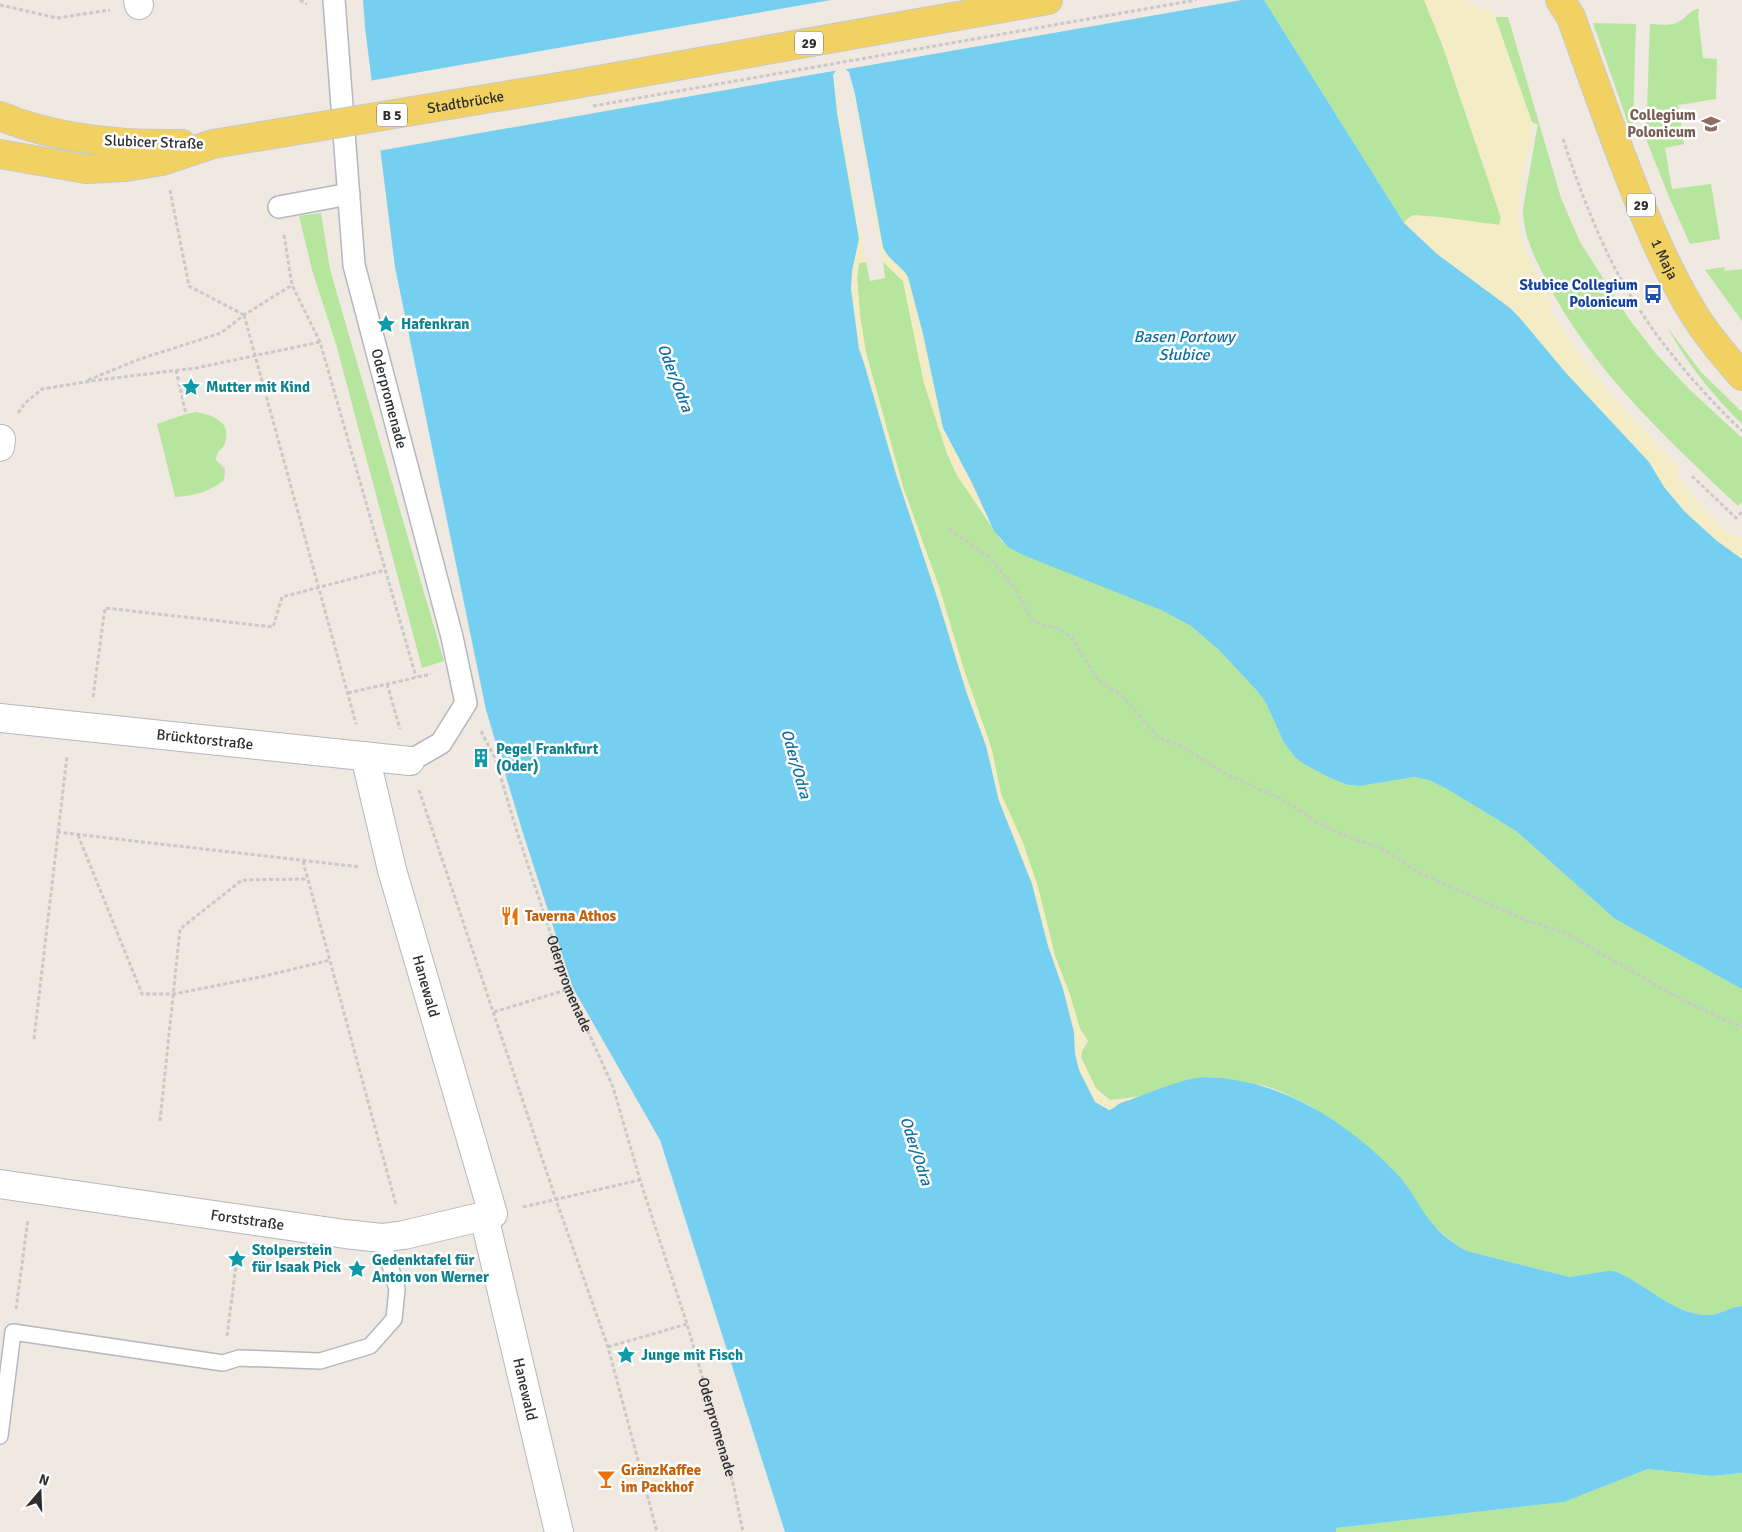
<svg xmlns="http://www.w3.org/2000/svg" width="1742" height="1532" viewBox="0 0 1742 1532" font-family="Signika,sans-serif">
<rect width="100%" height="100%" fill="#efe9e1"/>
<g fill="#b6e59e">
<path d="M1264,0H1424L1442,44L1501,218L1500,225L1439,217L1408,218L1404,223Z"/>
<path d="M1697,9H1699L1698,15L1703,58L1717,59L1716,99L1678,105L1684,144L1665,148L1672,189L1711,184L1720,239L1690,244L1669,197L1646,139L1650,24C1659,24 1672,27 1680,21C1687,17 1689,11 1697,9Z"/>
<path d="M1495,17H1508L1561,198L1580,242L1629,319L1657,355L1689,389L1742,438V502L1738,506C1666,438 1591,369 1546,280C1534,256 1523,236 1523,208L1538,124L1532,123Z"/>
<path d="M1593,23L1636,24L1633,124L1630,129Z"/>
<path d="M321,213L330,269L337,294L444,661L422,668L336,344L312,270L299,216Z"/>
<path d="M859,262H866L870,281L885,278L883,262L903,281L924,383L952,465L958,477L1002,542L1161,610L1191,626L1220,651L1258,692L1266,703L1284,743L1295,757L1302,763L1330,778L1348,785L1360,786L1414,777L1429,780L1447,789L1516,831L1615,919L1742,989V1306C1729,1307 1719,1316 1705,1315C1673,1314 1644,1282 1614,1271H1607L1570,1277L1467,1251L1455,1244L1433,1225L1424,1214L1406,1184L1388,1165L1365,1144L1311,1106L1280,1091L1266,1086L1213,1077L1190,1079L1143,1096L1110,1100L1096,1088L1081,1057L1082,1051L1088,1041L1080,1029L1070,995L1055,956L1036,881L1023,843L1001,794L990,744L964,670L939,587L903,487L866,353L860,316L857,280Z"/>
<path d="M1724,267L1725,271L1742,269V321L1705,270Z"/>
<path d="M1667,327L1701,372L1742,412V424C1712,395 1687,363 1667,327Z"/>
<path d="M197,412C214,416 232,422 225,443C222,451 217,449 216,460L225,469L224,480C209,492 194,496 175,497L157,424L186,414Z"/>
<path d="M1648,1469L1712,1476L1742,1473V1532H1336V1528L1564,1502Z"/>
</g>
<g fill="#f3ecc5">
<path d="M1424,0H1467L1482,10L1493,11L1532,122L1534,123C1528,155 1515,199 1520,230C1523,253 1542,282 1553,303L1549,307C1583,368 1631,416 1678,467L1679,478L1697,501L1724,530L1731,534L1742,537V559L1717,541L1685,512L1664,487L1649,462L1566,373L1519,317L1510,308L1437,254L1404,223L1408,218L1414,215L1439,217L1499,225L1501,217L1442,44Z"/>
<path d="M833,75L866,262L859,263L857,276L860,316L866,353L903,487L939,587L964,670L992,750L1001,794L1023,843L1038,887L1055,956L1070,995L1080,1029L1088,1041L1082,1051L1081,1057C1087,1069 1097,1100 1112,1101C1122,1101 1133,1097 1143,1096L1120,1104L1110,1110L1102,1107L1095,1102L1079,1070L1063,989L1048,946L1032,884L999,801L986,746L966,691L938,600L896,474L864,363L859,349L851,289L852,271L859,239L837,113Z"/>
<path d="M853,93L883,247C888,260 901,265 908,277L923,334L943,428L972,483L989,521L958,477L947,454L924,383L903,281L883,262Z"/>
</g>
<path fill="#75cff0" d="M363,0H1264L1404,223L1437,254L1510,308L1519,317L1566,373L1649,462L1664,487L1685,512L1717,541L1742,559V989L1615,919L1516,831L1447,789L1429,780L1414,777L1360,786L1348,785L1330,778L1302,763L1295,757L1284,743L1266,703L1258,692L1220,651L1191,626L1161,610L1023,555L1008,547L994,531L972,483L943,428L923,334L908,277C901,265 888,260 883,247L855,94L849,72L839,65L833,75L837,113L859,239L852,271L851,289L859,349L864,363L896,474L938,600L966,691L986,746L999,801L1032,884L1048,946L1063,989L1074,1032L1075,1054L1079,1070L1095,1102L1109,1110C1114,1109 1116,1105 1121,1103C1144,1095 1167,1085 1190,1079C1205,1076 1220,1077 1235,1080C1298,1090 1356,1130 1399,1176C1410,1188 1416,1201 1425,1214C1435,1229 1451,1243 1467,1251L1570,1277L1607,1271H1614C1644,1282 1673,1314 1705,1315C1719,1316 1729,1307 1742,1306V1473L1712,1476L1648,1469L1564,1502L1336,1528V1532H785L660,1140L573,988L522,830L486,710L395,267L365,27Z"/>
<path fill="#efe9e1" d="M831,0H1242L842,70L840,69L839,70L378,151L369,81Z"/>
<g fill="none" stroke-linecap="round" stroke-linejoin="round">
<g stroke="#b4b7c1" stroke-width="18">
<path id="service" d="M0,1436L13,1332L223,1363L239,1358L320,1361L370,1346L394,1319L397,1289L382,1238"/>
</g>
<g stroke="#b4b7c1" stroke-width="24">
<g id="pedestrian">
<path id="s2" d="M334,0L354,265L452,637L466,703L441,743L410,761"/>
<path d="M279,207L349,194"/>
</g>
</g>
<g stroke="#b4b7c1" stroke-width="30">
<g id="minor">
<path d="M138,0L139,5"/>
<path d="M0,447L1,439"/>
<path id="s3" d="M0,718L410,761"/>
<path id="s4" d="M0,1184L345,1234L382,1238L404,1235L493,1214L392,870L365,756"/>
<path id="s5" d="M484,1216L559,1532"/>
</g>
</g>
<g stroke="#c9c9c9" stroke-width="30">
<g id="primary">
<path id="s6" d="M1560,0L1571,17C1588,65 1605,113 1623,160C1642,210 1662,260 1689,306C1704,332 1723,354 1742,376"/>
<path d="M570,85L1048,0"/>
<path d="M0,116C55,139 123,145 182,144"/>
<path d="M0,154L86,169L126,167L162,161L213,144"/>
</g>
</g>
<g stroke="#c9c9c9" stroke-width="3" stroke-dasharray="4 2.5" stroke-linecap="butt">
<path d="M300,0L307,4"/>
<path d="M0,5L57,18L110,10"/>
<path d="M1563,139C1575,176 1588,211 1604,246C1637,317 1686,377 1742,431"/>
<path d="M170,190L189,286L244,315"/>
<path d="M284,235L292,285L320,342L416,677"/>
<path d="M244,315L356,724"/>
<path d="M176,370L186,414"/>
<path d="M88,380L140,359L221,333L244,315L292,285"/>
<path d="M18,413L25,403L42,389L98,380L196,368L320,342"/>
<path d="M1692,476L1736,518L1742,512"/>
<path d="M949,529L988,556L1014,587L1032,620L1043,625L1057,628L1071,637L1098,680L1121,695L1158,737L1185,748L1224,773L1285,801L1317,822L1348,837L1381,848L1416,871L1525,920L1566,933L1684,1001L1742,1027"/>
<path d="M387,684L400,729"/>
<path d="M348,693L431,674"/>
<path d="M93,697L105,608L273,627L282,597L385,570"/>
<path id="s1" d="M481,731L495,758L517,832L569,989L613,1087L640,1180L687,1324L733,1483L743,1532"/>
<path d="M419,790L556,1200L608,1347L657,1532"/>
<path d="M57,832L360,867"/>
<path d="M78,835L142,994H174L265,976L330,960"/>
<path d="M303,861L396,1205"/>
<path d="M494,1012L569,989"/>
<path d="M34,1039L67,756"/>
<path d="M160,1121L180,929L242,880L307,879"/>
<path d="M523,1207L640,1180"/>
<path d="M16,1309L28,1219"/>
<path d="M227,1336L238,1250"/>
<path d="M608,1347L687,1324"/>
</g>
<use href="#service" stroke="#fff" stroke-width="15"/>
<use href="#pedestrian" stroke="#fff" stroke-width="21"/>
<use href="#minor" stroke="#fff" stroke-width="28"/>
<use href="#primary" stroke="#f2d163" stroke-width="28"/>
<g stroke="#c9c9c9" stroke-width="30" stroke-linecap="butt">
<g id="primary-bridge">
<path id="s7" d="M213,144L570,85"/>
</g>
</g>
<path stroke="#c9c9c9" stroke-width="3" stroke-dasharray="4 2.5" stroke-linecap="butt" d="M593,106L1196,0"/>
<use href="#primary-bridge" stroke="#f2d163" stroke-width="28"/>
</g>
<defs>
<g id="university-bare" transform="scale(1.5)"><path d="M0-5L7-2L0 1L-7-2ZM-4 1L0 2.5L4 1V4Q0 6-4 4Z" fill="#8d6e63" stroke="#fff" stroke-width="2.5" paint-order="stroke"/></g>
<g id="bus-bare" transform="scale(1.5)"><path d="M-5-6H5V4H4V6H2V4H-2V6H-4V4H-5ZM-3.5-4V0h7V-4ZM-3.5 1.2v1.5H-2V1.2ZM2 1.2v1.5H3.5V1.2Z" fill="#1a4fb4" stroke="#fff" stroke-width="2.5" paint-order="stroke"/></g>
<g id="sight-bare" transform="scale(1.5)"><path d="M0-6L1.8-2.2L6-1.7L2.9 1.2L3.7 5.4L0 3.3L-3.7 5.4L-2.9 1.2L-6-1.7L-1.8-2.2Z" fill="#0f9aa8" stroke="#fff" stroke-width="2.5" paint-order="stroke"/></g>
<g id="building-bare" transform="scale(1.5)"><path d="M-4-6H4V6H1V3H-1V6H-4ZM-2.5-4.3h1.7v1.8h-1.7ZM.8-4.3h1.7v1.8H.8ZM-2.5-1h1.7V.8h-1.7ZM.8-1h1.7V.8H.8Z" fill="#0f9aa8" stroke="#fff" stroke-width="2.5" paint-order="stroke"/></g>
<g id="restaurant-bare" transform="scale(1.5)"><path d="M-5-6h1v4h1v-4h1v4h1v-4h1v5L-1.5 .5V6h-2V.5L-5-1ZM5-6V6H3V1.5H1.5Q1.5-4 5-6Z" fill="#e8710a" stroke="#fff" stroke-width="2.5" paint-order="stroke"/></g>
<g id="bar-bare" transform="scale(1.5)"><path d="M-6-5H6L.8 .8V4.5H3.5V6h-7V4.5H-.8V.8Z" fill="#e8710a" stroke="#fff" stroke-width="2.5" paint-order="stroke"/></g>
</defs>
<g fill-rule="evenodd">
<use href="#university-bare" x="1711" y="124"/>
<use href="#bus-bare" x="1653" y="294"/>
<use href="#sight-bare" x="386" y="324"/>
<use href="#sight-bare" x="191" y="387"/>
<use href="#building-bare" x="481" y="758"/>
<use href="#restaurant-bare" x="510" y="916"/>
<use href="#sight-bare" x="237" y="1259"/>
<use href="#sight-bare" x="357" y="1269"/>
<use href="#sight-bare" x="626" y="1355"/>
<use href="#bar-bare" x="606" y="1479"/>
</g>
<g text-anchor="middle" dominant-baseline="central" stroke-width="5" stroke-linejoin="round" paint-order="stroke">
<g fill="#fff" stroke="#6d6d6d" stroke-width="1">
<rect x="795" y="31.5" width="28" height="23" rx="4"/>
<rect x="377" y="103.5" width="30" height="23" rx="4"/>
<rect x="1627" y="193.5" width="28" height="23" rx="4"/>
</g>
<g font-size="14" font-weight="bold" fill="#2e2e2e">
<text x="809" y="43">29</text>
<text x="392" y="115">B 5</text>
<text x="1641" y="205">29</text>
</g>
<g font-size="15" fill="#2e2e2e" stroke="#fff">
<text stroke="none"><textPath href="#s7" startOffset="256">Stadtbrücke</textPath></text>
<text transform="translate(154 142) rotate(2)">Slubicer Straße</text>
<text stroke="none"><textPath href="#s6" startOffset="280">1 Maja</textPath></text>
<text stroke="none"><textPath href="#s2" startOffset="404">Oderpromenade</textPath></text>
<text stroke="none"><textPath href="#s3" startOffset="206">Brücktorstraße</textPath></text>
<text stroke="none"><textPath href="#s1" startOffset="268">Oderpromenade</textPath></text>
<text transform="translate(426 986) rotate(74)">Hanewald</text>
<text stroke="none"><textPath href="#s4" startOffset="250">Forststraße</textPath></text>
<text stroke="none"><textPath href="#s5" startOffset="178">Hanewald</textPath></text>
<text stroke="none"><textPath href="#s1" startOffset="736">Oderpromenade</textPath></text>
</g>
<g font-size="15" font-weight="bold" fill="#785e54" stroke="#fff" text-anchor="end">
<text x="1696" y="115">Collegium<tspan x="1696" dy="17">Polonicum</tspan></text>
</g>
<g font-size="15" font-weight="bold" fill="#164399" stroke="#fff" text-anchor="end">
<text x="1638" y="285">Słubice Collegium<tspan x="1638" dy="17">Polonicum</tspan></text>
</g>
<g font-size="15" font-weight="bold" fill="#0d838f" stroke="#fff" text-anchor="start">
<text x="401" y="324">Hafenkran</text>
<text x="206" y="387">Mutter mit Kind</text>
<text x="496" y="749">Pegel Frankfurt<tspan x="496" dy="17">(Oder)</tspan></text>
<text x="252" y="1250">Stolperstein<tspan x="252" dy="17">für Isaak Pick</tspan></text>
<text x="372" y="1260">Gedenktafel für<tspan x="372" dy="17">Anton von Werner</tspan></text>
<text x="641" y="1355">Junge mit Fisch</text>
</g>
<g font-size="15" font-weight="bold" fill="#c56008" stroke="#fff" text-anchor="start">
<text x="525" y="916">Taverna Athos</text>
<text x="621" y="1470">GränzKaffee<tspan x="621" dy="17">im Packhof</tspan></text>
</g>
<g font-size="16" font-style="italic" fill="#0d6fa3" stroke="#fff">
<text x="1184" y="337">Basen Portowy<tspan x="1184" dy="18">Słubice</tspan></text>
<text transform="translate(675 378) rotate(69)">Oder/Odra</text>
<text transform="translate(796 764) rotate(74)">Oder/Odra</text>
<text transform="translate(916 1151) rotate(72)">Oder/Odra</text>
</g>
</g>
<g transform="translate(40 1492) rotate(19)" stroke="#ffffff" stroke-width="4" paint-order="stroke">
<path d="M0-4L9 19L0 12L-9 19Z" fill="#2e2e2e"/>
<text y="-8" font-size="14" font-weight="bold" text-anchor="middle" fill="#2e2e2e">N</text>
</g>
</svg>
